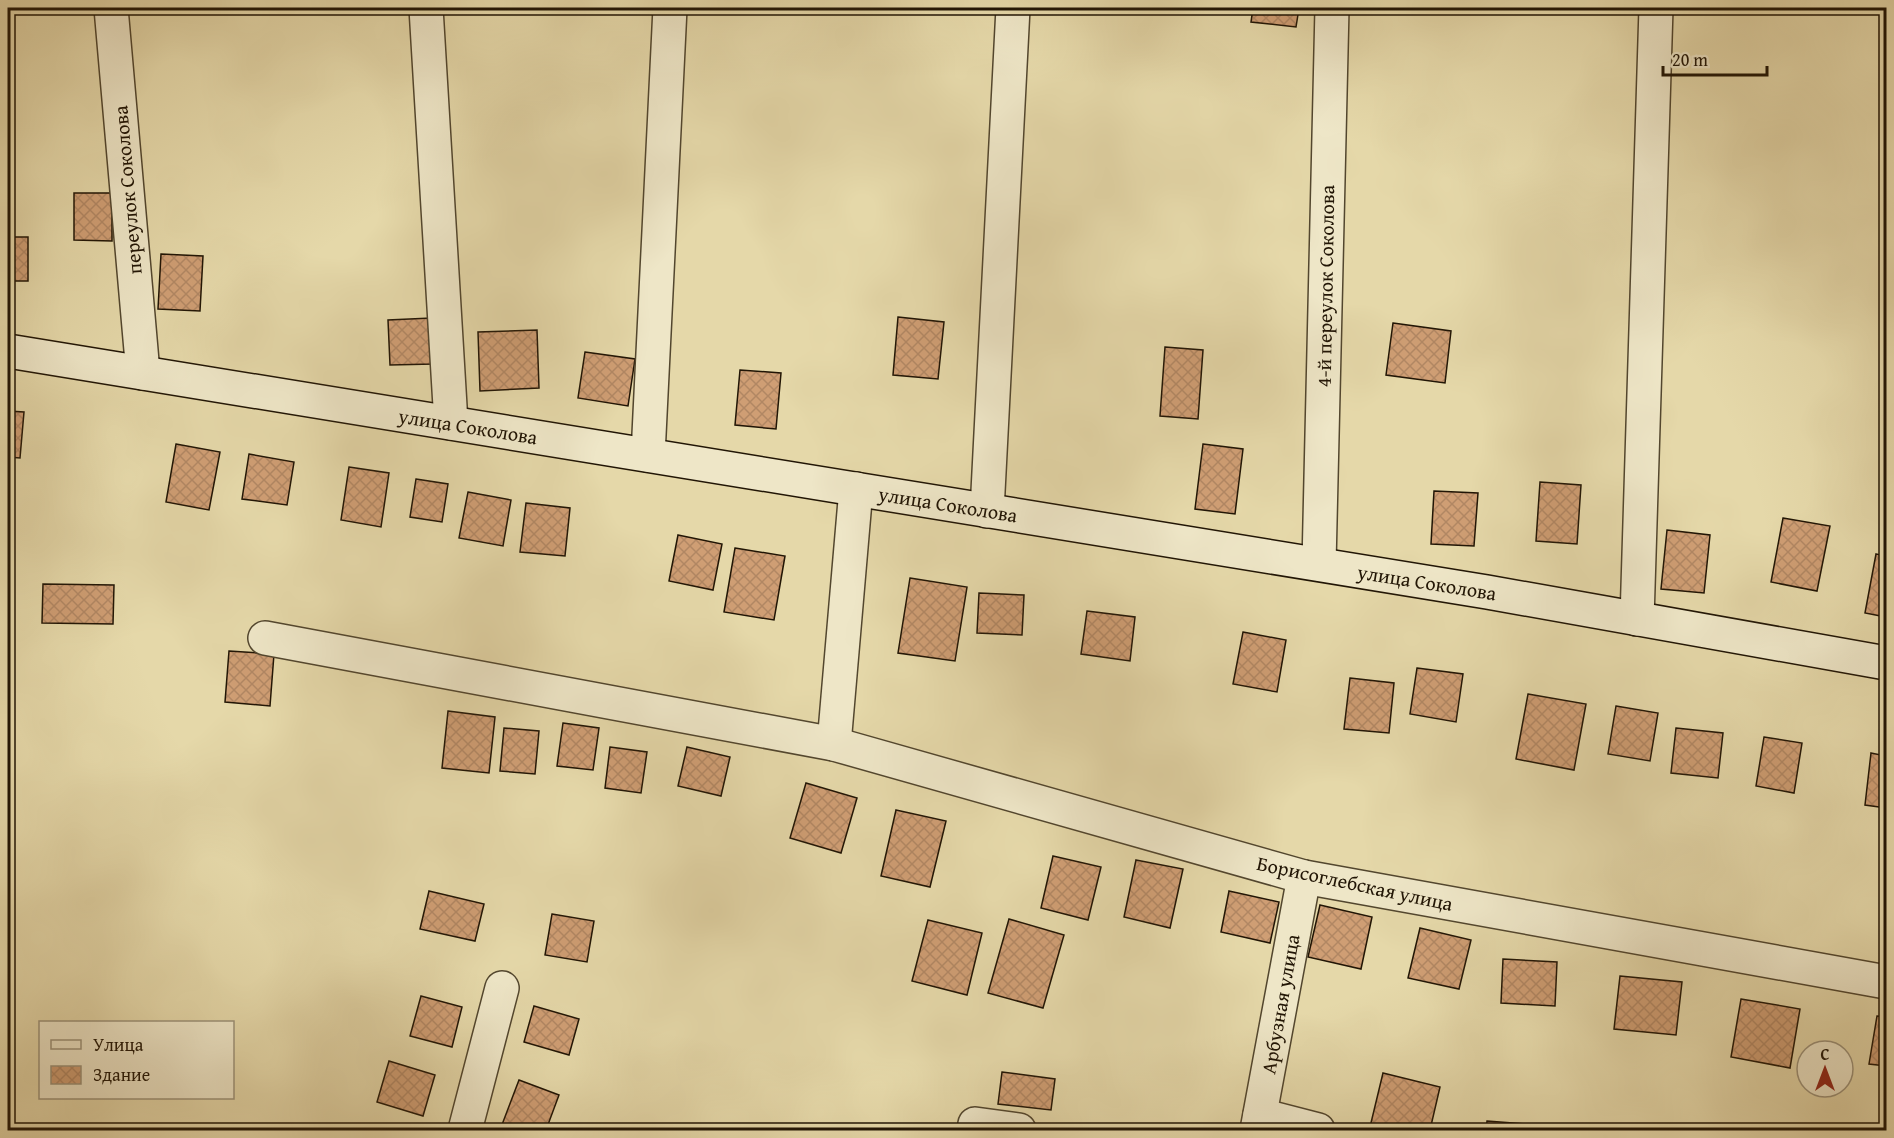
<svg xmlns="http://www.w3.org/2000/svg" width="1894" height="1138" viewBox="0 0 1894 1138" font-family="'Gentium Book Plus',serif">
<defs>
<pattern id="building-cross-hatch" width="8" height="8" patternUnits="userSpaceOnUse" patternTransform="scale(1.5)"><rect width="8" height="8" fill="#cf9e74"/><path d="M0 0l8 8M0 8l8-8" fill="none" stroke="#b18763"/></pattern>
</defs>
<rect width="100%" height="100%" fill="#e5d8a9"/>
<filter id="stains"><feTurbulence type="fractalNoise" baseFrequency=".00333" numOctaves="4"/><feColorMatrix values="0 0 0 0 .2 0 0 0 0 .09 0 0 0 0 .02 0 0 0 .5 -.17"/></filter>
<radialGradient id="worn" r=".72"><stop offset=".6" stop-color="#630" stop-opacity="0"/><stop offset="1" stop-color="#630" stop-opacity=".3"/></radialGradient>
<g fill="url(#building-cross-hatch)" stroke="#211505" stroke-width="1.5">
<path d="M1253,8H1299L1296,27L1251,22Z"/>
<path d="M74,193H112V241L74,240Z"/>
<rect x="8" y="237" width="20" height="44"/>
<path d="M161,254L203,256L200,311L158,309Z"/>
<path d="M898,317L944,322L938,379L893,375Z"/>
<path d="M431,318L433,364L390,365L388,320Z"/>
<path d="M1393,323L1451,331L1445,383L1386,375Z"/>
<path d="M537,330L539,388L480,391L478,332Z"/>
<path d="M1165,347L1203,350L1198,419L1160,416Z"/>
<path d="M585,352L635,359L628,406L578,398Z"/>
<path d="M740,370L781,373L776,429L735,425Z"/>
<path d="M8,411L24,412L20,458L8,457Z"/>
<path d="M176,444L220,452L209,510L166,502Z"/>
<path d="M1203,444L1243,449L1235,514L1195,509Z"/>
<path d="M249,454L294,462L287,505L242,499Z"/>
<path d="M349,467L389,473L381,527L341,520Z"/>
<path d="M416,479L448,484L442,522L410,517Z"/>
<path d="M1540,482L1581,485L1577,544L1536,541Z"/>
<path d="M1434,491L1478,493L1474,546L1431,544Z"/>
<path d="M468,492L511,500L503,546L459,538Z"/>
<path d="M526,503L570,508L565,556L520,552Z"/>
<path d="M1783,518L1830,526L1817,591L1771,582Z"/>
<path d="M1667,530L1710,535L1704,593L1661,589Z"/>
<path d="M678,535L722,544L713,590L669,581Z"/>
<path d="M735,548L785,556L774,620L724,612Z"/>
<path d="M1876,554L1886,556V617L1865,613Z"/>
<path d="M910,578L967,587L955,661L898,653Z"/>
<path d="M43,584L114,585L113,624L42,623Z"/>
<path d="M979,593L1024,595L1022,635L977,633Z"/>
<path d="M1087,611L1135,617L1130,661L1081,654Z"/>
<path d="M1243,632L1286,640L1277,692L1233,684Z"/>
<path d="M229,651L274,654L270,706L225,702Z"/>
<path d="M1417,668L1463,674L1456,722L1410,714Z"/>
<path d="M1350,678L1394,683L1389,733L1344,729Z"/>
<path d="M1528,694L1586,704L1574,770L1516,759Z"/>
<path d="M1616,706L1658,713L1650,761L1608,754Z"/>
<path d="M448,711L495,717L489,773L442,768Z"/>
<path d="M563,723L599,728L593,770L557,766Z"/>
<path d="M504,728L539,731L535,774L500,771Z"/>
<path d="M1676,728L1723,733L1718,778L1671,773Z"/>
<path d="M1764,737L1802,743L1794,793L1756,786Z"/>
<path d="M610,747L647,752L641,793L605,788Z"/>
<path d="M687,747L730,757L721,796L678,786Z"/>
<path d="M1871,753L1886,756V808L1865,805Z"/>
<path d="M806,783L857,798L841,853L790,838Z"/>
<path d="M896,810L946,821L930,887L881,876Z"/>
<path d="M1053,856L1101,867L1088,920L1041,908Z"/>
<path d="M1136,860L1183,869L1170,928L1124,917Z"/>
<path d="M429,891L484,904L475,941L420,929Z"/>
<path d="M1229,891L1279,902L1270,943L1221,932Z"/>
<path d="M1320,905L1372,917L1361,969L1308,957Z"/>
<path d="M552,914L594,921L587,962L545,955Z"/>
<path d="M1009,919L1064,935L1043,1008L988,993Z"/>
<path d="M928,920L982,933L967,995L912,981Z"/>
<path d="M1420,928L1471,940L1459,989L1408,978Z"/>
<path d="M1503,959L1557,962L1555,1006L1501,1003Z"/>
<path d="M1620,976L1682,982L1676,1035L1614,1029Z"/>
<path d="M421,996L462,1007L452,1047L410,1036Z"/>
<path d="M1741,999L1800,1009L1790,1068L1731,1057Z"/>
<path d="M534,1006L579,1019L569,1055L524,1042Z"/>
<path d="M1877,1016L1886,1017V1066L1869,1064Z"/>
<path d="M389,1061L435,1075L423,1116L377,1102Z"/>
<path d="M1002,1072L1055,1079L1051,1110L998,1104Z"/>
<path d="M1383,1073L1440,1087L1430,1130H1386L1370,1127Z"/>
<path d="M519,1080L559,1095L546,1130H500Z"/>
<path d="M1487,1121L1553,1126V1130H1486Z"/>
</g>
<g fill="none" stroke-linecap="round" stroke-linejoin="round">
<g stroke="#52462e" stroke-width="36">
<g id="minor">
<path d="M111,8L143,373"/>
<path d="M426,8L451,423"/>
<path d="M648,455L670,8"/>
<path d="M987,511L1013,8"/>
<path d="M1319,564L1332,8"/>
<path d="M1637,619L1656,8"/>
<path d="M265,638L834,744L1304,877L1886,982"/>
<path d="M834,744L856,489"/>
<path d="M1260,1115L1318,1130"/>
<path d="M465,1130L502,988"/>
<path d="M974,1130L975,1124L1019,1130"/>
<path d="M1257,1130L1304,877"/>
</g>
</g>
<g stroke="#211505" stroke-width="36">
<path id="secondary" d="M8,351L1487,592L1886,663"/>
</g>
<use href="#minor" stroke="#eee6c7" stroke-width="33"/>
<use href="#secondary" stroke="#eee6c7" stroke-width="33"/>
</g>
<g text-anchor="middle" dominant-baseline="central" stroke-width="6" stroke-linejoin="round" paint-order="stroke">
<g font-size="20" fill="#211505" stroke="#eee6c7">
<text transform="translate(127 190) rotate(-95)">переулок Соколова</text>
<text transform="translate(1325 286) rotate(-89)">4-й переулок Соколова</text>
<text transform="translate(468 426) rotate(9)">улица Соколова</text>
<text transform="translate(948 504) rotate(9)">улица Соколова</text>
<text transform="translate(1427 582) rotate(9)">улица Соколова</text>
<text transform="translate(1355 883) rotate(12)">Борисоглебская улица</text>
<text transform="translate(1280 1004) rotate(-80)">Арбузная улица</text>
</g>
</g>
<rect width="1894" height="1138" fill="none" stroke="#e5d8a9" stroke-width="30"/>
<rect x="9" y="9" width="1876" height="1120" fill="none" stroke="#211505" stroke-width="3"/>
<rect x="15" y="15" width="1864" height="1108" fill="none" stroke="#211505" stroke-width="1.5"/>
<rect x="39" y="1021" width="195" height="78" fill="#eee6c7" stroke="#9c9279" stroke-width="1.5"/>
<rect x="51" y="1040" width="30" height="9" fill="#eee6c7" stroke="#9c9279" stroke-width="1.5"/>
<text x="93" y="1051" font-size="18" fill="#211505">Улица</text>
<rect x="51" y="1066" width="30" height="18" fill="url(#building-cross-hatch)" stroke="#9c9279" stroke-width="1.5"/>
<text x="93" y="1081" font-size="18" fill="#211505">Здание</text>
<g transform="translate(1825 1069)"><circle r="28" fill="#eee6c7" stroke="#9c9279" stroke-width="1.5"/>
<path d="M0-4.5L10 22L0 15L-10 22Z" fill="#8f2418"/>
<text y="-9" font-size="16" font-weight="bold" text-anchor="middle" fill="#211505">С</text>
</g>
<path d="M1663 66v9h104v-9" fill="none" stroke="#211505" stroke-width="3"/>
<text x="1672" y="66" font-size="18" fill="#211505" stroke="#eee6c7" stroke-width="4.5" paint-order="stroke">20 m</text>
<rect width="100%" height="100%" filter="url(#stains)"/>
<rect width="100%" height="100%" fill="url(#worn)"/>
</svg>
